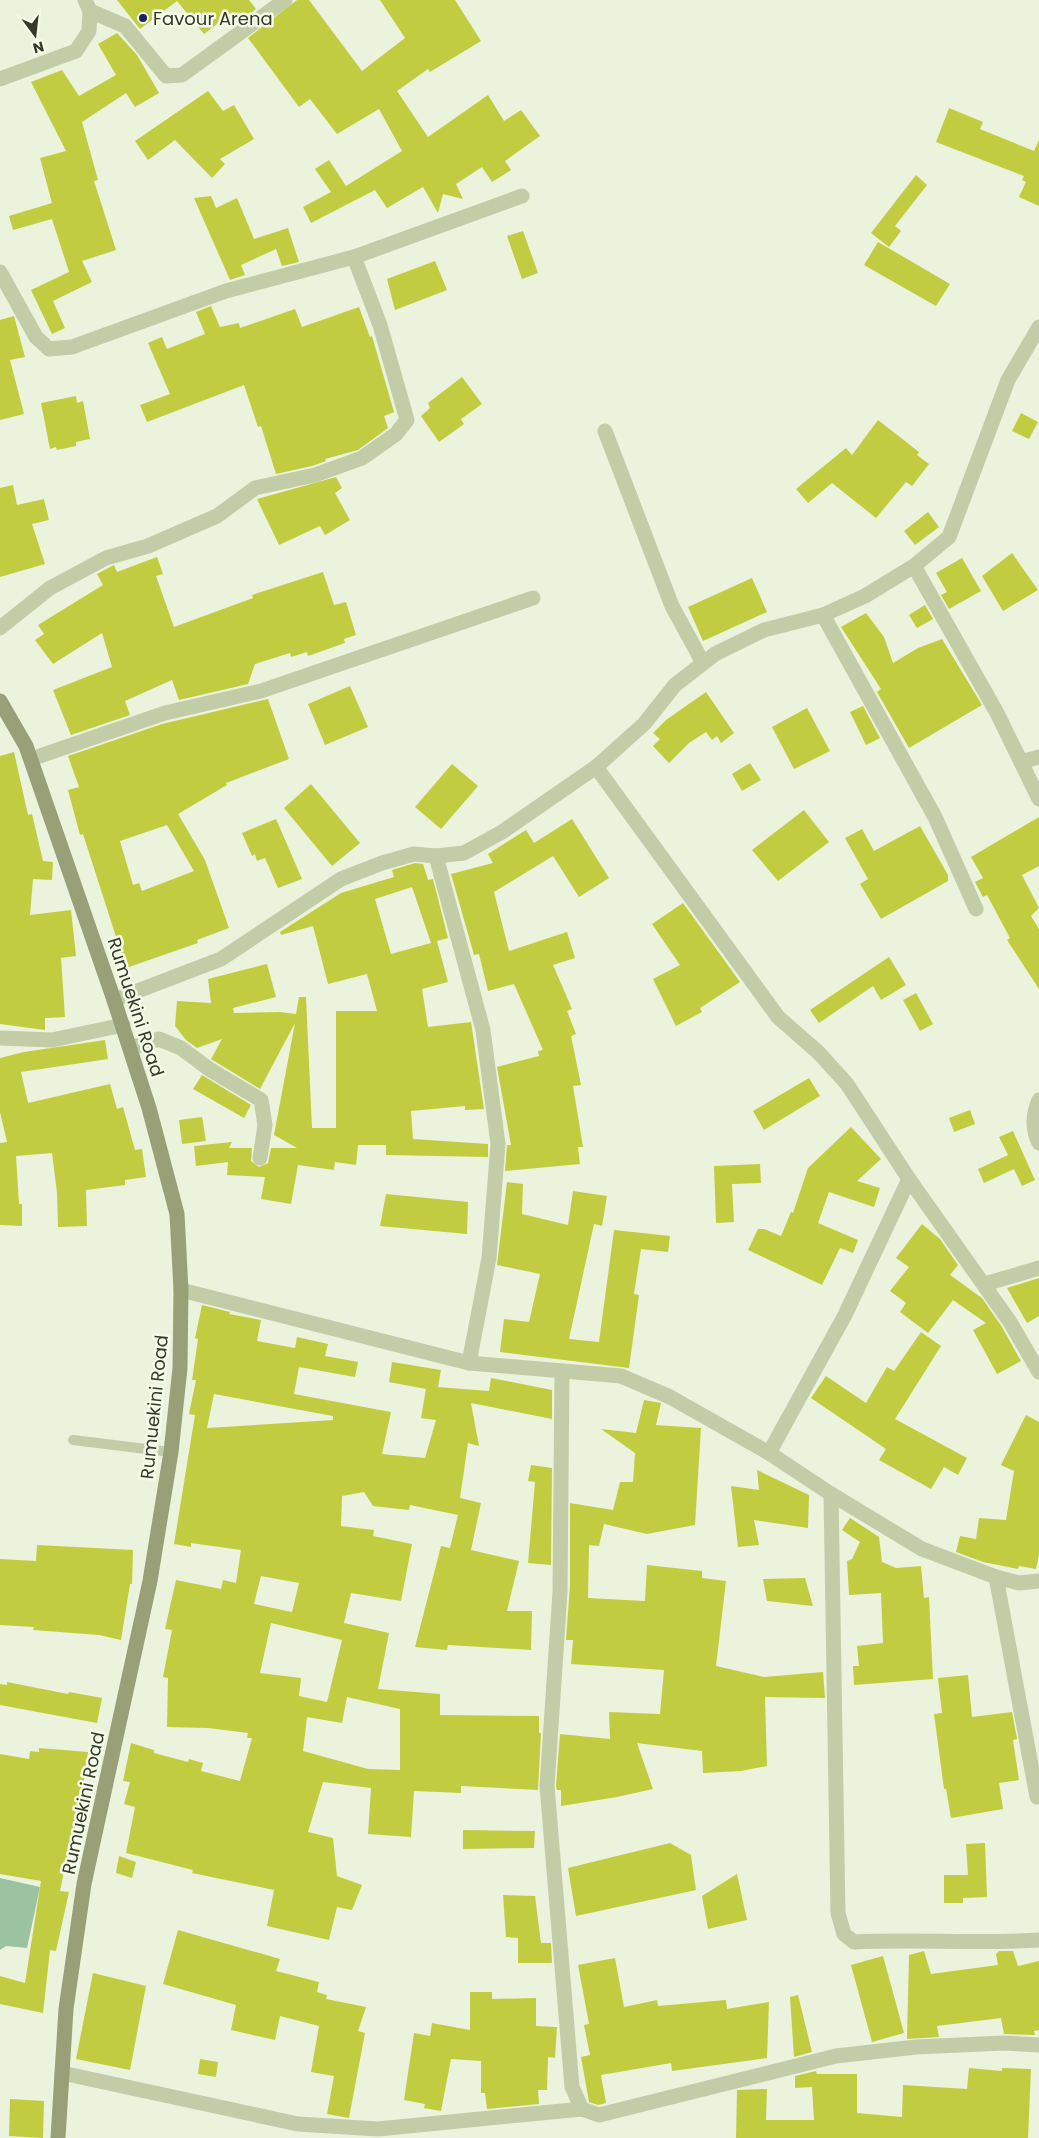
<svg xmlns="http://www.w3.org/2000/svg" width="1039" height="2138" viewBox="0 0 1039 2138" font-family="Poppins,sans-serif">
<rect width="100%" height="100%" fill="#ebf3dc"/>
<path fill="#9bc3a1" d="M0,1878L40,1887L27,1948L6,1946L0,1950Z"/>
<g fill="#c2cc41" fill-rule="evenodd">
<path d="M117,0H249L256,9L237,23L230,14L204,34L177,1L140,29Z"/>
<path d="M297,0H309L362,71L405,38L380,0H455L481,41L430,72L428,69L397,91L428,137L488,95L504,121L521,110L540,136L505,161L511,170L492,182L482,167L456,184L463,199L443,194L438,213L423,187L387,208L375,190L311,223L303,207L331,192L315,169L329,160L346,186L402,151L379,109L337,134L310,99L299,107L248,38Z"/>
<path d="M117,33L137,55L159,93L135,107L126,93L82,122L98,180L94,181L116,250L82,261L92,282L53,301L65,328L52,334L31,290L69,272L52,219L13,230L9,216L52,203L40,158L66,151L31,82L62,70L79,96L116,75L98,44Z"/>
<path d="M208,91L223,111L234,105L254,139L220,159L225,164L212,178L175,140L148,160L135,141Z"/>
<path d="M949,108L983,122L980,129L1034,151L1039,140V206L1019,197L1026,182L1022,180L1024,176L936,142Z"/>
<path d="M916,175L927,185L895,226L901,231L889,247L871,233Z"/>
<path d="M211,196L216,208L237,198L254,239L288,228L299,262L282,266L276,249L241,265L245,275L230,280L194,198Z"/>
<path d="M523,231L538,273L522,279L507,236Z"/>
<path d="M878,242L950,284L936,306L864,265Z"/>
<path d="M435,261L447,290L395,310L387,279Z"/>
<path d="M211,306L220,327L239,323L240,328L295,309L302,327L359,307L370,337L372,336L394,412L384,416L388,428L358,450L325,459L326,461L312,466L276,474L261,426L258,427L244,385L147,422L140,405L170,394L148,343L162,337L167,349L205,334L196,312Z"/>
<path d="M14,316L25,357L10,360L24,414L0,420V320Z"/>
<path d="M462,377L482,404L461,419L464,424L439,442L421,416L430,408L428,403Z"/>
<path d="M76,396L77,403L83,401L90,439L76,442V446L57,450L56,447L50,449L41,403Z"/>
<path d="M1021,413L1038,422L1029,439L1012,431Z"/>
<path d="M878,420L919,452L917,455L929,464L912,486L906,482L876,518L832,483L808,503L796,489L846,448L852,455Z"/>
<path d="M336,477L342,488L335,493L350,520L325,535L320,526L279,545L257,499Z"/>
<path d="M13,485L17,505L44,499L49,520L32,524L45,564L0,577V488Z"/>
<path d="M928,512L939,527L915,545L904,531Z"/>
<path d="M1012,553L1038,590L1003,611L982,576Z"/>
<path d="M157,557L163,574L156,576L174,627L253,598L252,595L323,572L334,605L346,602L356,635L344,639L345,643L308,656L307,652L291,657L290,653L255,664L248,684L179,700L172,680L125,701L130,715L71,735L53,690L112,667L102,633L53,664L35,640L44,634L38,625L103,585L97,574L114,565L117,572Z"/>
<path d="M962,558L981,591L949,609L941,595L947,592L936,573Z"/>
<path d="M752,578L767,612L703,641L688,607Z"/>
<path d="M925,605L933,619L917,628L909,615Z"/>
<path d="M866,613L884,637L893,663L918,648L942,639L982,705L909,748L877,692L881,689L841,627Z"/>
<path d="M350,686L368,727L325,745L308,704Z"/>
<path d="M706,692L734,733L721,743L717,736L712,740L706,732L689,743L669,763L653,746L660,739L653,733L666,720Z"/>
<path d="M268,699L289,759L226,783L227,785L178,814L205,860L229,928L197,940L198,943L126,968L83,834L80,835L68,790L79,787L68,756L162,724ZM167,825L194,871L142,891L139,883L133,885L120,841Z"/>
<path d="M863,706L880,738L866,745L850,712Z"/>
<path d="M807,708L830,751L794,769L772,727Z"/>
<path d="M14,752L28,815L32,814L43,861L53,862L52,880L33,879L30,915L71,910L76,956L61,958L65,1017L45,1018V1030L0,1024V756Z"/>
<path d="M750,763L761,780L742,791L732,774Z"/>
<path d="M452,764L478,786L441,829L415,807Z"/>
<path d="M311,784L360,843L332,866L284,808Z"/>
<path d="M804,810L829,842L778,881L752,850Z"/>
<path d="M1039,817V866L1022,875L1039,908L1031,916L1039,929V989L1007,940L1010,938L987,895L983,897L975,882L983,878L971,857Z"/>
<path d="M276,819L302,879L278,888L265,858L257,861L255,854L252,856L242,833Z"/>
<path d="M572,819L609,878L579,897L553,856L494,892L509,951L567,932L575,958L553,965L572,1009L567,1011L576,1034L571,1036L581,1085L573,1086L583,1147H578L580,1164L505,1171L507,1145H511L497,1067L539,1056L538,1051L543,1050L514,984L488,991L479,954L474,955L451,874L493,863L488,854L526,830L534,843Z"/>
<path d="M920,826L948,875V881L881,919L860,884L868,879L845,838L862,829L874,851Z"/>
<path d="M415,863L423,864L428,880L433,879L448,938L437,941L448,982L422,989L428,1027L471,1022L484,1109L465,1110V1106L411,1111L413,1139L488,1144V1157L386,1155V1145H358L356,1165L335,1162L334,1170L298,1165L291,1204L261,1199L265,1177L227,1175L228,1162L196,1166L194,1146L232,1142L229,1148H252L251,1161L259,1167L268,1163L271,1148H297L274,1135L295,1023L260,1089L211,1059L222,1039L197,1048L186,1040L175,1026L177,1001L211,1003L208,979L267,964L276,997L233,1008L234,1013L280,1012L296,1014L299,997H306L312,1128H336V1011H377L367,974L328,984L313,926L281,935L280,932L341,893L394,877L392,870ZM412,887L431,943L391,954L375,899Z"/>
<path d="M683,903L740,982L700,1008L702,1012L676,1026L653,979L680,965L652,924Z"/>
<path d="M889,957L906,985L881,1000L873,986L819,1023L810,1010Z"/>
<path d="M916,993L933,1024L920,1031L903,1000Z"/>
<path d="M105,1040L108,1059L21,1072L28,1103L110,1084L117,1109L123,1107L135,1150L142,1149L146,1177L125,1180V1185L86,1190L87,1226L58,1227L57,1193L52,1153L16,1156L19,1204H22V1226L0,1225V1143L7,1142L0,1112V1058L24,1052Z"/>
<path d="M202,1075L251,1105L244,1118L193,1089Z"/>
<path d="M809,1078L820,1096L764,1130L753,1111Z"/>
<path d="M970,1110L975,1124L954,1132L949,1118Z"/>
<path d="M202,1117L206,1141L182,1144L179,1120Z"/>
<path d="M851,1127L881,1159L857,1181L880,1188L874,1207L829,1192L818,1223L858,1240L853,1253L840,1248L822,1285L748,1250L758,1229H764L781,1236L791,1212L793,1213L808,1168Z"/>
<path d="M1013,1131L1035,1180L1022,1186L1014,1169L984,1183L978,1169L1008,1155L999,1137Z"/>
<path d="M760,1164L761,1183L732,1184L734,1222L716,1223L714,1166Z"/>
<path d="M507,1182L523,1184L522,1214L568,1225L573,1191L607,1196L602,1226L594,1224L569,1339L599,1342L614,1230L670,1236L668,1252L641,1249L634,1294L639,1295L629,1368L500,1352L504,1319L529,1322L540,1274L497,1265Z"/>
<path d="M386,1194L468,1202L467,1234L380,1226Z"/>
<path d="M922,1224L940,1239L958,1265L950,1275L982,1298L1002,1327L1021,1361L997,1374L973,1330L986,1323L953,1300L928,1333L900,1312L906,1303L890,1291L909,1267L896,1258Z"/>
<path d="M1039,1278V1316L1027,1323L1007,1288Z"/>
<path d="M202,1305L230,1312L229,1314L261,1320L257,1341L295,1348L297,1337L328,1344L325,1356L358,1362L355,1377L299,1367L294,1394L391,1412L382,1454L425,1458L436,1420L421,1418L426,1389L389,1382L392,1362L441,1370L438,1387L489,1391L491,1378L552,1390V1419L471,1403L479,1446L468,1443L460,1498L481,1503L471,1550L519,1561L507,1611H532L531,1650L448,1645L447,1650L415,1647L441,1546L450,1548L458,1515L410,1505L409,1510L373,1506L364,1492L342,1496L341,1526L374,1530L373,1536L412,1544L401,1601L351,1593L344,1623L389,1633L378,1689L440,1694V1715L539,1716V1733H541L538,1790L461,1786V1793L414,1791L411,1837L368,1834L371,1788L323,1782L308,1832L333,1838L337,1876L362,1885L352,1910L337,1907L329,1940L267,1926L274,1890L192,1873L193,1870L126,1853L135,1807L124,1804L130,1782L123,1781L131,1743L154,1750V1753L188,1762L189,1759L203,1763L201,1771L240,1781L252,1738H247L248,1733L208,1728L167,1727L168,1678L163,1677L172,1630L165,1629L176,1580L221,1589L223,1580L236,1583L241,1550L191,1543V1547L174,1544L195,1415L189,1414L196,1380H192L198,1339L195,1338ZM214,1394L333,1416V1420L207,1428ZM261,1576L299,1583L292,1612L254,1604ZM271,1623L342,1640L327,1702L299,1696L301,1678L260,1673ZM347,1697L400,1709V1770L368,1769L303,1751L307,1717L342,1723Z"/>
<path d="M921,1332L941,1346L895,1419L967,1458L958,1475L944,1467L931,1489L879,1460L886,1449L811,1398L826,1376L866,1403L887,1367L894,1371Z"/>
<path d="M644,1400L661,1403L656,1425L701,1428L695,1525L647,1534L604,1524L599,1546L589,1545L588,1598L645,1601L647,1565L702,1571V1578L726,1581L716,1666L764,1677L823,1672L825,1698L765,1697L767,1766L741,1771L703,1773L702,1751L637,1743L653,1789L617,1797L561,1806V1790H557L556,1786L560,1734L610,1739L609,1712L660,1714L664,1670L571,1664L573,1640H566L570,1585V1503L613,1510L620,1482H633L635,1453L601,1429L636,1433Z"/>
<path d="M1026,1415L1039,1422V1555L1036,1569L1019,1566L1018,1569L983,1562L956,1552L960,1536L976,1539L979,1518L1006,1520L1014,1471L1001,1465Z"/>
<path d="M531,1465L552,1468L551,1565L528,1563L535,1482L528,1481Z"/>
<path d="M757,1470L809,1495L808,1528L754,1520L759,1545L738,1547L731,1486L759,1490Z"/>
<path d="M850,1518L879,1537L882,1562L896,1568L921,1566L924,1598L929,1597L933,1679L854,1685L853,1666H859L857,1646L883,1643L881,1593L849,1595L847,1561L852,1559L860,1542L842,1530Z"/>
<path d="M37,1545L133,1550L132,1584H130L121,1640L99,1635L33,1630L34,1627L0,1625V1559L36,1561Z"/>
<path d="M805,1578L813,1606L767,1601L763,1579Z"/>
<path d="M968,1675L972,1717L1012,1712L1017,1739L1013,1740L1019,1780L999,1783L1003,1809L951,1818L946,1789H944L934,1714L942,1713L938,1678Z"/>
<path d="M7,1682L68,1694L69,1692L102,1698L97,1723L0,1705V1684L7,1685Z"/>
<path d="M39,1748L88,1752L81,1802L72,1841H70L60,1891L69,1892L56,1951L50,1950L43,2013L0,2004V1976L25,1983L41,1881L0,1874V1754L29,1759L30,1751L39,1752Z"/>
<path d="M463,1830L535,1831L534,1848L463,1849Z"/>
<path d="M670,1843L691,1855L696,1890L576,1916L568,1868Z"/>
<path d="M985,1843L987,1897L963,1898V1903H944V1875H968L966,1844Z"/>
<path d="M119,1856L136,1862L132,1878L116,1873Z"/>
<path d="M737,1874L747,1920L708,1929L702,1896Z"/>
<path d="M503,1895L535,1896L541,1943H551L552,1963H518V1938L506,1937Z"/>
<path d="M178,1930L280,1959L276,1971L319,1982L317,1992L327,1995L326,1999L366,2007L358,2031L365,2033L349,2118L327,2114L334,2076L311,2072L319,2026L280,2016L275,2040L231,2030L236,2005L163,1984Z"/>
<path d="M924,1951L931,1974L998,1965L996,1954L999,1951H1013L1018,1966L1039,1961V2030L1034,2031L1035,2035L1004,2034L1001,2018L937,2026L939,2037L907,2039L909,1955Z"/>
<path d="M883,1956L904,2033L872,2042L851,1965Z"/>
<path d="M615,1958L624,2007L657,2000L658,2006L726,2000L727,2009L769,2002L767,2058L672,2071L671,2063L601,2075L606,2103L598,2105L589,2102L581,2057L590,2055L584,2025L589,2024L578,1965Z"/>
<path d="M93,1973L146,1986L130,2070L76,2059Z"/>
<path d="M470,1992H492V1999L536,1998V2026L557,2027L555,2058L548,2057L547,2090H538L539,2104L487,2109L485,2093H481V2061L451,2059L441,2111L424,2108L425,2104L404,2100L414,2033L430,2036L432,2023L470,2030Z"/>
<path d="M798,1995L812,2052L794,2057L790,1997Z"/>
<path d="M200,2059L218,2062L216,2077L198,2074Z"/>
<path d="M969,2068L1002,2071V2068L1031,2069L1028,2138H736L737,2090L767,2089L766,2120H814L812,2087L795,2088V2076L816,2071L817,2074H857V2113L902,2117L903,2085L967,2089Z"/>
<path d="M10,2099L44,2101L43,2138L9,2136Z"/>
</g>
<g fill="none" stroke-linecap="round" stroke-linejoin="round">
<path stroke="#c2cca7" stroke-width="10" d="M73,1440L171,1452"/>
<g stroke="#c2cca7" stroke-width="15">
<path d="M90,11L125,26L166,76L182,75L285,0"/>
<path d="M0,79L76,51L89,31L90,11L85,0"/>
<path d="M0,272L36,337L49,349L72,347L226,291L354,257L522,196"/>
<path d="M605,431L672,606L703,663"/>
<path d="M914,566L997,713L1039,799"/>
<path d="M823,615L935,817L976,909"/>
<path d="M0,628L50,588L106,558L148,546L217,516L255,488L315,475L362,458L396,434L407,420L380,325L354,257"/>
<path d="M31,759L165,713L261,691L533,598"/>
<path d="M1021,762L1039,757"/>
<path d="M596,767L778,1017L819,1053L847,1084L909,1179L1010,1322L1039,1372"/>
<path d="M436,856L483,1030L498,1144L489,1258L469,1363"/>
<path d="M114,1000L221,959L341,879L382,863L414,854L436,856L464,853L502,832L596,767L644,724L675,685L715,654L764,630L823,615L865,596L914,566L949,537L1008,380L1039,327"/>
<path d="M0,1038L52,1040L123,1025"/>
<path d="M130,1048L159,1039L181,1048L209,1069L261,1100L265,1125L260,1158"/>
<path d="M1039,1100C1033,1114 1032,1129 1039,1143"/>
<path d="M985,1284L1039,1268"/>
<path d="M181,1290L469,1363L621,1376L670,1397L769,1453L831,1494L922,1549L996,1577L1019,1583L1039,1581"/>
<path d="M562,1371L560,1592L547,1786L572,2087L582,2109"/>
<path d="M769,1453L845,1315L909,1179"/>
<path d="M831,1494L838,1913L844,1934L854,1942C916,1939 977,1944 1039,1940"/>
<path d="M996,1577L1037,1797"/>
<path d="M62,2073L298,2124L378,2129L582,2109L599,2115L836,2056L916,2047L1003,2043L1039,2045"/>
</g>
<path stroke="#99a078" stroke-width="15" d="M0,701L26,746L114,1000L149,1108L177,1214L181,1290L180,1368L171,1452L150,1581L84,1884L66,2009L58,2138"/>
</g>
<circle fill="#1b225c" stroke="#f4fbe9" stroke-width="2" cx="143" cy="18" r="5"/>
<g text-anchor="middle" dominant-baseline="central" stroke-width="5" stroke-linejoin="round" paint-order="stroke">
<g font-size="18" fill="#363828" stroke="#f4fbe9" text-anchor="start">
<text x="153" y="18">Favour Arena</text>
</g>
<g font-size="18" fill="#363828" stroke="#f4fbe9">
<text transform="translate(136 1007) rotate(72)">Rumuekini Road</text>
<text transform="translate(154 1407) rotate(-84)">Rumuekini Road</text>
<text transform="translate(83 1803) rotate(-78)">Rumuekini Road</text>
</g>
</g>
<g transform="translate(35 35) rotate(165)" stroke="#f4fbe9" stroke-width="4" paint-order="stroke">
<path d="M0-4L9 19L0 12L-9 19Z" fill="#363828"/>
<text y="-8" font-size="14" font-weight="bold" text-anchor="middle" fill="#363828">N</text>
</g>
</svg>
